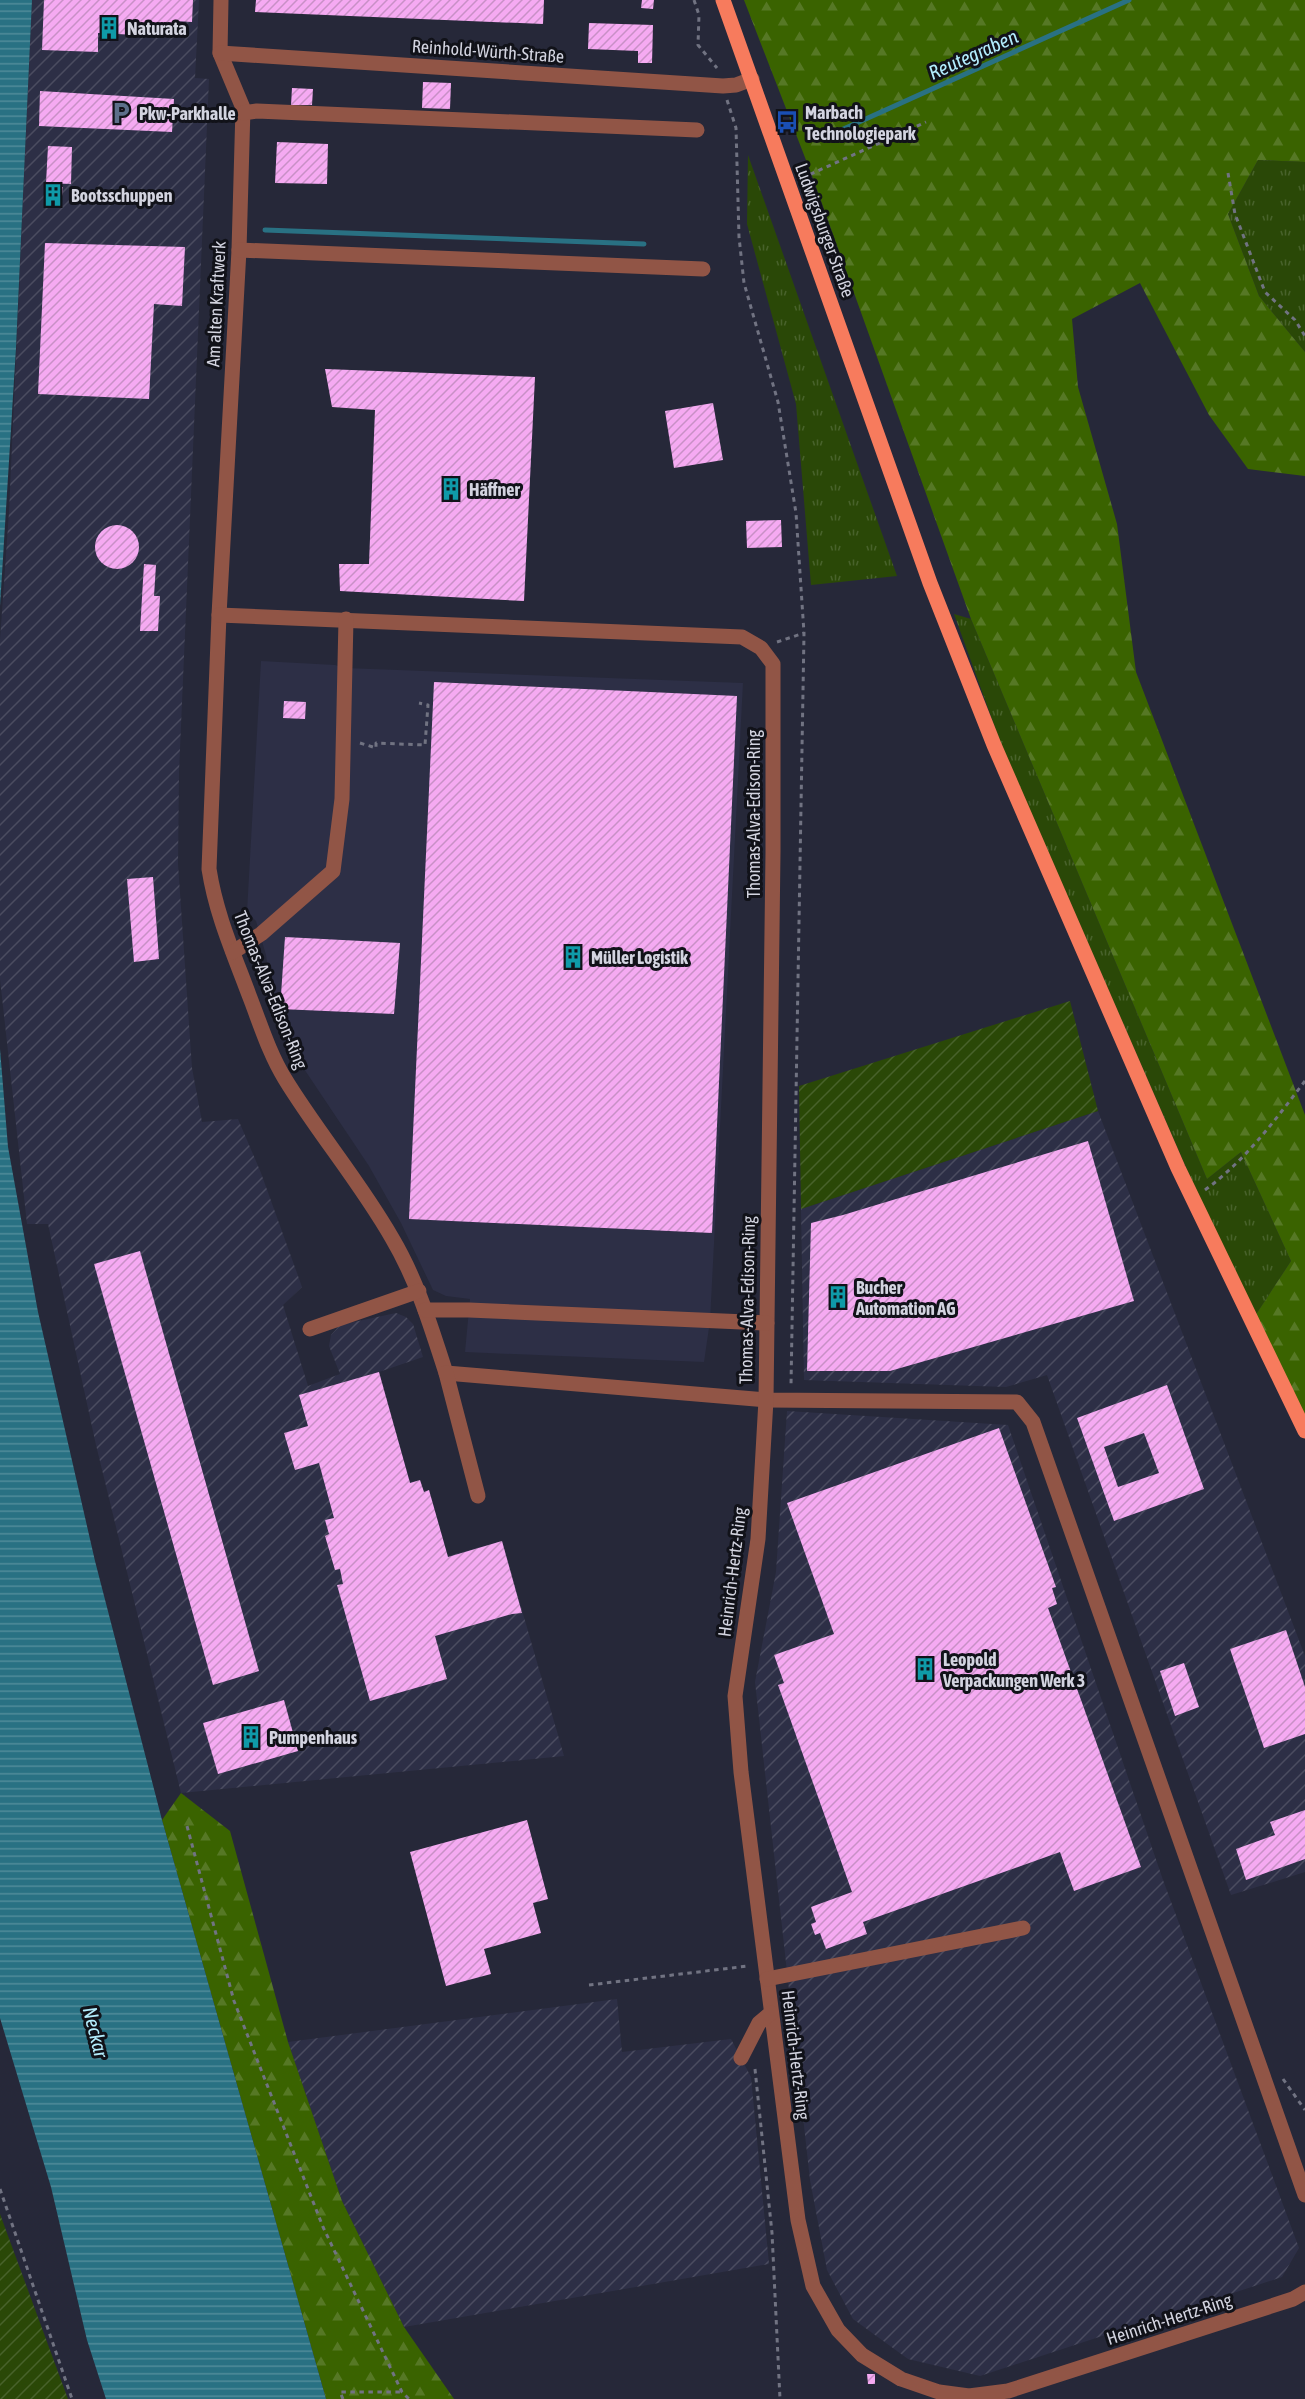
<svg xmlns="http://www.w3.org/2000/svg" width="1305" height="2399" viewBox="0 0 1305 2399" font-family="'Asap Condensed',sans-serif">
<defs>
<pattern id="industrial-furrows" width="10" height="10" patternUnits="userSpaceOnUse" patternTransform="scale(1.5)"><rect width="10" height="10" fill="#2d2f46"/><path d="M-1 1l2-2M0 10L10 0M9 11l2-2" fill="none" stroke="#4b4c60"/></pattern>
<pattern id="grass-tufts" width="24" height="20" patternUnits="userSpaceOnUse" patternTransform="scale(1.5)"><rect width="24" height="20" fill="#2a4807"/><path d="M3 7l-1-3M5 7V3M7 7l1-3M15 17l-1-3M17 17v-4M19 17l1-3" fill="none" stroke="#48622b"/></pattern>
<pattern id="forest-firs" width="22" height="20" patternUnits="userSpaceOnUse" patternTransform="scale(1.5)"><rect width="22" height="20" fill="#3a6300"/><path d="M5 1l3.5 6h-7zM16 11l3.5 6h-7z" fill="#567825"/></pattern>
<pattern id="garden-furrows" width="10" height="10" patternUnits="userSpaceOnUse" patternTransform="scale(1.5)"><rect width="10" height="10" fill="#2a4807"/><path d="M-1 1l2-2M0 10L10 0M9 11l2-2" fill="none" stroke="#48622b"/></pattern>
<pattern id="water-rules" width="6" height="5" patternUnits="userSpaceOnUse" patternTransform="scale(1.5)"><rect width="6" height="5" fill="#297183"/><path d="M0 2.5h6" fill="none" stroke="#518b9a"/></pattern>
<pattern id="building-hatch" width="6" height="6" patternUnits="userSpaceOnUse" patternTransform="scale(1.5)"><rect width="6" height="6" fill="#f5aaf2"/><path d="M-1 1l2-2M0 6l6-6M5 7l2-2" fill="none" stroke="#c890c6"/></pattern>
</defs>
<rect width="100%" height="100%" fill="#262839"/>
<path fill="#2d2f46" d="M261,661L335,665L345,668L743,683L710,1321L704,1362L465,1352L470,1299L446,1296L433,1290L401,1223L369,1166L276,1027L266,955L256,921L247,912Z"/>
<g fill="url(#industrial-furrows)">
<path d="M32,0H199L195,78L209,79L179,772L178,864L192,1068L202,1122L238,1119L261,1173L302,1287L283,1305L308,1386L340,1374L329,1346L331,1335L340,1325L396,1313L406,1317L413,1324L423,1357L379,1372L410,1482L420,1480L424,1492L429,1490L448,1556L502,1541L564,1756L181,1793L96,1445L48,1224H27L0,979V640L9,512Z"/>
<path d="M1098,1111L1305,1656V1872L1231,1895L1047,1375L1006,1387L804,1380L801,1209Z"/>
<path d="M787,1411L1008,1425L1163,1880L1299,2248L1282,2277L980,2376L908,2359L853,2319L827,2270L810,2180L755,1682L776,1572Z"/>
<path d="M617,1999L622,2052L731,2039L751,2077L769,2264L404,2327L342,2201L288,2042Z"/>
</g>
<g fill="url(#grass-tufts)">
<path d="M748,155L897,576L811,585L796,404L747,224Z"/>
<path d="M1258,160L1305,162V352L1259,296L1228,214Z"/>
<path d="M954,614L971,619L1207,1179L1241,1152L1291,1261L1255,1316L1195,1188L1001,744Z"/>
</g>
<g fill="url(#forest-firs)">
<path d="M744,0H1305V162L1258,160L1228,214L1259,296L1305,352V476L1248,469L1209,415L1140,283L1072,319L1078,387L1117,524L1136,672L1305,1115V1417L1255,1316L1291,1261L1241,1152L1207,1179L971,619L811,173Z"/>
<path d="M181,1793L230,1831L288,2042L342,2201L404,2327L454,2399H326L162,1820Z"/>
</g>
<g fill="url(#garden-furrows)">
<path d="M1070,1001L1098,1111L801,1209L799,1086Z"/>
<path d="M0,2214L68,2399H0Z"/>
</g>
<g fill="url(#water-rules)">
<path d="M0,0H32L16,348L0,606Z"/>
<path d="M0,1049L8,1147L38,1312L95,1561L162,1820L326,2399H106L87,2340L51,2187L0,2018Z"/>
</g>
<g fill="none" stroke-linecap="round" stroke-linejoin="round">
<g stroke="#297183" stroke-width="5">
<path d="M828,136L1129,0"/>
<path d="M265,230L644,244"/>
</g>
</g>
<g fill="url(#building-hatch)" fill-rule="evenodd">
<path d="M44,0H193L192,22L175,21L174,37L98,33V52L42,50Z"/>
<path d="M256,0H544L543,24L255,12Z"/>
<path d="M642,0H654L653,9L641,8Z"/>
<path d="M589,23L653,25L652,63H638V51L588,49Z"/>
<path d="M423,82L451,83L450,109L422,108Z"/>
<path d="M292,88L313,89L312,105H291Z"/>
<path d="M40,91L174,99L172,132L39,126Z"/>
<path d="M277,142L328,144L327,184L275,183Z"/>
<path d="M48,146L72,147L71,184L46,183Z"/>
<path d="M45,186L63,187L61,205L44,204Z"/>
<path d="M45,243L185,247L182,306L154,304L149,399L38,394Z"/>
<path d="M325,369L535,377L524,601L340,591L339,564H369L375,410L332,407Z"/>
<path d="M713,403L723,460L674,468L665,411Z"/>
<path d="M781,520L782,547L747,548L746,521Z"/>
<circle cx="117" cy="547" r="22"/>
<path d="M144,564L156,565L154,596H160L158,631H140Z"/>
<path d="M434,682L737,696L712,1233L409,1219Z"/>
<path d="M284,701L306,702L305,719L283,718Z"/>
<path d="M153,877L159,959L134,962L127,879Z"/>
<path d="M285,937L400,943L394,1014L280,1009Z"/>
<path d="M1088,1141L1134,1301L890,1371H807L811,1223L843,1215Z"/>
<path d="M140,1251L259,1671L213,1685L94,1264Z"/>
<path d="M379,1372L410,1483L420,1480L424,1492L429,1490L448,1557L502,1541L522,1613L512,1614L435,1636L447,1679L370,1701L337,1585L343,1584L340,1569L335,1570L325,1536L329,1534L325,1520L334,1518L319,1463L295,1470L284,1433L308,1426L299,1395Z"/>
<path d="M1167,1385L1204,1489L1114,1521L1077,1418ZM1144,1433L1159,1473L1118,1487L1104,1447Z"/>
<path d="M999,1428L1056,1587L1052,1588L1057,1604L1048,1608L1141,1867L1074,1891L1060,1852L863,1922L867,1934L826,1949L820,1933L815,1935L811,1924L816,1922L811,1907L852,1892L778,1685L784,1683L774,1655L834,1634L787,1503Z"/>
<path d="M1286,1630L1305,1687V1734L1264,1748L1230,1649Z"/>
<path d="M1184,1663L1199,1707L1175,1716L1160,1671Z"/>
<path d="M284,1700L298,1751L218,1774L203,1723Z"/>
<path d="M1305,1810V1859L1246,1880L1236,1849L1275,1835L1270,1822Z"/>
<path d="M527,1820L548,1899L533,1903L541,1933L484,1949L491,1974L446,1986L410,1852Z"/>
<path d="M867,2374H875V2384H868Z"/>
</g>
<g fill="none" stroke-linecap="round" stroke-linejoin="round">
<g stroke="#717382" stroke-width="3" stroke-dasharray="4.5 4.5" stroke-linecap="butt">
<path d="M694,0L699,15L698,45L717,68"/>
<path d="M727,100L736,128L739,237L744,283L778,402L796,513L804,633L791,1385"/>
<path d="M1228,173L1235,214L1265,292L1295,320L1305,336"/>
<path d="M802,178L926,122"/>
<path d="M777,642L804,633"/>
<path d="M360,743L376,748V743L425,745L428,705L419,703"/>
<path d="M1205,1190C1246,1160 1275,1120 1305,1081"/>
<path d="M187,1826L234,2001L323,2227L402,2392L409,2399"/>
<path d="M589,1985L748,1966"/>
<path d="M755,2069L772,2233L780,2399"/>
<path d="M1283,2079L1305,2110"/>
<path d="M0,2189L72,2399"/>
<path d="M343,2399L340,2392H402"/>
</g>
<g stroke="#915546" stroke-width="15">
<path d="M221,0L220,53L243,108L239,250L219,615L209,869C216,914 233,952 249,995C260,1023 269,1053 285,1079C318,1133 360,1182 392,1238C417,1280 431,1327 446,1373L766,1400L1017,1402L1033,1422L1305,2195"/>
<path d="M220,53L723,86L736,85L752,79"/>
<path d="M243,113L257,111L697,130"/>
<path d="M239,250L703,269"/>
<path d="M219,615L742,637L761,648L773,664V852L766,1400L758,1539L735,1696L741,1772L798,2220L813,2286L838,2330L862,2355L901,2379L939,2392L969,2396L1008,2391L1293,2299L1305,2292"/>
<path d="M233,952L261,934L333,871L342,799L346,619"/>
<path d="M425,1310H469L767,1323"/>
<path d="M310,1329L419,1291"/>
<path d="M446,1373L478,1496"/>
<path d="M767,1979L1023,1928"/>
<path d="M741,2058L759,2023L771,2013"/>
</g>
<path stroke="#f77b5d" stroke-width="15" d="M723,0L930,583L994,745L1178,1168L1305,1431"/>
</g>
<defs>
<g id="building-bare" transform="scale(1.8)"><path d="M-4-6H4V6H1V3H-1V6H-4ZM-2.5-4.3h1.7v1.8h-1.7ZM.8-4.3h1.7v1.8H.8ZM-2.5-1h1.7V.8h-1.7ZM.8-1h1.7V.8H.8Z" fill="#0f9aa8" stroke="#111219" stroke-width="2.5" paint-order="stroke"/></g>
<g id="parking-bare" transform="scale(1.8)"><path d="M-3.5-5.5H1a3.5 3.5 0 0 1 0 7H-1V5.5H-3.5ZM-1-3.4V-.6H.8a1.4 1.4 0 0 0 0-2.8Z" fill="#5c6f8a" stroke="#111219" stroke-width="2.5" paint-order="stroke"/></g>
<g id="bus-bare" transform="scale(1.8)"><path d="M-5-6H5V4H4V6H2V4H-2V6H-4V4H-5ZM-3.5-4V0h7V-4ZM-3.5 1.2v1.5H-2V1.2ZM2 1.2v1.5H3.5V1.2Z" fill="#1a4fb4" stroke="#111219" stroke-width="2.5" paint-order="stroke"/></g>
</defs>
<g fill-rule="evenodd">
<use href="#building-bare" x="109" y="28"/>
<use href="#parking-bare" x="121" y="113"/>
<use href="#bus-bare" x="787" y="122"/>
<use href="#building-bare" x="53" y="195"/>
<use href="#building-bare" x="451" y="489"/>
<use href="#building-bare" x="573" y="957"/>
<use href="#building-bare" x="838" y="1297"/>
<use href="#building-bare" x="925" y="1669"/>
<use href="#building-bare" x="251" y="1737"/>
</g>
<g text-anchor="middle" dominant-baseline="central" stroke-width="6" stroke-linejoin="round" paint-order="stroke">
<g font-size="18" font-weight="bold" fill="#d3d4e0" stroke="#111219" text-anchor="start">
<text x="127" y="28">Naturata</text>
<text x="805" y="112">Marbach<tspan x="805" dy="21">Technologiepark</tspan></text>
<text x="139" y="113">Pkw-Parkhalle</text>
<text x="71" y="195">Bootsschuppen</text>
<text x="469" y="489">Häffner</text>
<text x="591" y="957">Müller Logistik</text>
<text x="856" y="1287">Bucher<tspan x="856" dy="21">Automation AG</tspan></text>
<text x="943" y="1659">Leopold<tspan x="943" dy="21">Verpackungen Werk 3</tspan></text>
<text x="269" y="1737">Pumpenhaus</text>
</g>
<g font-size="18" fill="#d3d4e0" stroke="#111219">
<text transform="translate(488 51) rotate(4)">Reinhold-Würth-Straße</text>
<text transform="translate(825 230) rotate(70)">Ludwigsburger Straße</text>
<text transform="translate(216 304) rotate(-87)">Am alten Kraftwerk</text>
<text transform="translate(753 814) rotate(-90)">Thomas-Alva-Edison-Ring</text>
<text transform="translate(271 990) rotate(68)">Thomas-Alva-Edison-Ring</text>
<text transform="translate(747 1300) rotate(-89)">Thomas-Alva-Edison-Ring</text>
<text transform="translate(732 1572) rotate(-83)">Heinrich-Hertz-Ring</text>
<text transform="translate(796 2055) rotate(83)">Heinrich-Hertz-Ring</text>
<text transform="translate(1169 2319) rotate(-18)">Heinrich-Hertz-Ring</text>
</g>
<g font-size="20" font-style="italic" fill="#b3edfd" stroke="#111219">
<text transform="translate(973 54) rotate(-24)">Reutegraben</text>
<text transform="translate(96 2032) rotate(76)">Neckar</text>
</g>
</g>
</svg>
